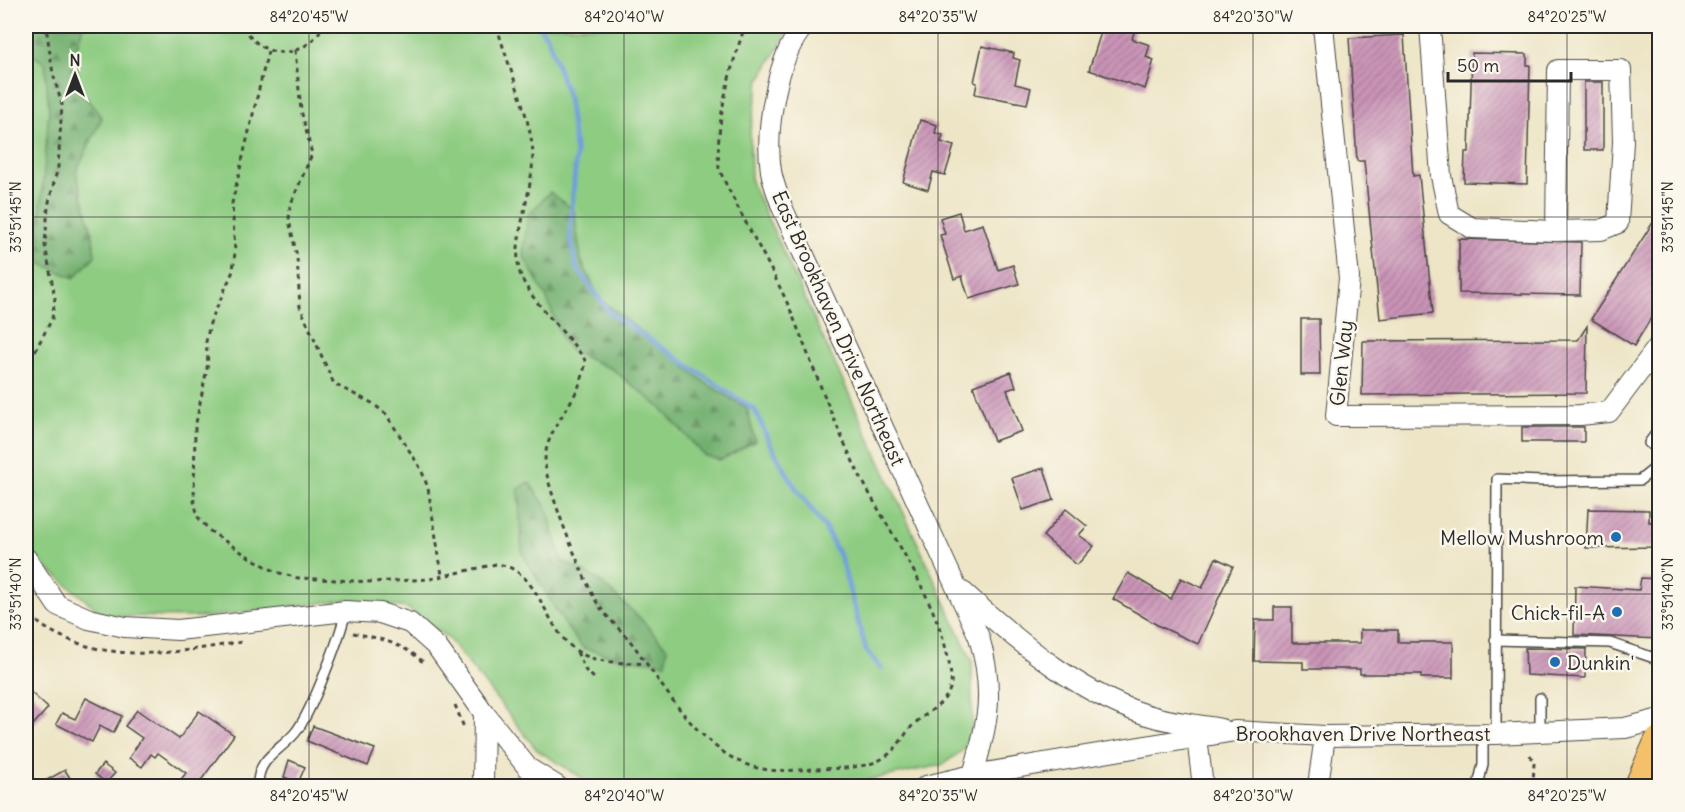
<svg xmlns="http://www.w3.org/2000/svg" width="1685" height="812" viewBox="0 0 1685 812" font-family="Delius,sans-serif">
<defs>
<pattern id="forest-firs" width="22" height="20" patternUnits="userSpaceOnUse" patternTransform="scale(1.5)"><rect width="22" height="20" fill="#72b070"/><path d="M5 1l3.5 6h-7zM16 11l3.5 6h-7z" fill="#5e8f5c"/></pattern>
<pattern id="building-hatch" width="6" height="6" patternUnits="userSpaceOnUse" patternTransform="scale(1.5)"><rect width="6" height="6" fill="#ca94b7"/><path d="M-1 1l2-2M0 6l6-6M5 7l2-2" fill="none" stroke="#a47995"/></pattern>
</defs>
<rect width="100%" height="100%" fill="#fbf7ec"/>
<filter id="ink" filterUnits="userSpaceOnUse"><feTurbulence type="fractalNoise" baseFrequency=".0167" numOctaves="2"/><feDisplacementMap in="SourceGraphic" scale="12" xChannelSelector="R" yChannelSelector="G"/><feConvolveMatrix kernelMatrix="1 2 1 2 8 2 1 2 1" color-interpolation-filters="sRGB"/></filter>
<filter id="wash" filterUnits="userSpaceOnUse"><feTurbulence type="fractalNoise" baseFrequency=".008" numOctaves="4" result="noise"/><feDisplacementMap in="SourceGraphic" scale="24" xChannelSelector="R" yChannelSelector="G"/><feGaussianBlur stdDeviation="1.35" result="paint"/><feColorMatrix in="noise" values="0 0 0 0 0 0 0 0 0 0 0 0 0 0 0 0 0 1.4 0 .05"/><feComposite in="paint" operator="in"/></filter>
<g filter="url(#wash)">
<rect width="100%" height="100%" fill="#ede5c6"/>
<path fill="#8ecc82" stroke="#5c7c56" stroke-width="1.5" d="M26,26H791L760,79L750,131L751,182L972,661V729L963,750L942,765L839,786H595L537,750L449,639L407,608L346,600L204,617L105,616L36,559L26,541Z"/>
<g fill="url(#forest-firs)" stroke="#4e6e4e" stroke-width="1.5">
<path d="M26,26H83L77,47L79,88L102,118L76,172L93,236L95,256L74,278L40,263V217L49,111L45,63L26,51Z"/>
<path d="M550,192L574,210L581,260L599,298L707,384L747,408L755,441L721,460L705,456L661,408L612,369L569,351L562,339L547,299L523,255L528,215Z"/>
<path d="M529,482L547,508L562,561L596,578L640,618L667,648L666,663L620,658L583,648L565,625L522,553L518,489Z"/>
</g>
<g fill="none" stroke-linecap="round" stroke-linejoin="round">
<path stroke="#6e9ed8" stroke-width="5" d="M539,26L548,38L568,98L576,155L570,234L576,267L610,313L755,410L770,444L795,487L825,528L841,559L866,650L881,668"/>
</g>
<g id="blocks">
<g fill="url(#building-hatch)">
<path d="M1103,26L1112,29L1113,26H1136L1132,39L1150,45L1146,57L1154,60L1145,89L1089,70Z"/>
<path d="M1404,35L1413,176L1419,175L1433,313L1380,319L1364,161H1357L1349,38Z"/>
<path d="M982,46L1014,53L1013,58L1020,60L1015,84L1031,88L1027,104L975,94L977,83L974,82Z"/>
<path d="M1472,53L1527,54V65H1530L1527,184L1464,182L1465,152H1469Z"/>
<rect x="1584" y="82" width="19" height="68"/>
<path d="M920,120L937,125L935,133L943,135L941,142L954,146L945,175L933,172L928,190L903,182Z"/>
<path d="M959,212L964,230L983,224L998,270L1013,265L1019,284L969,299L962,276L954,279L940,235L945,234L940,218Z"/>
<path d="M1659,213V305L1634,346L1591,319Z"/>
<path d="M1459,239L1581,242L1580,295L1459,293Z"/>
<path d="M1301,319H1319L1320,375H1301Z"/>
<path d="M1587,326L1586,393L1362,395L1363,341L1578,340Z"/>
<path d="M1011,372L1016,387L1007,390L1022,431L994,441L973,386Z"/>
<rect x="1522" y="427" width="62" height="15"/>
<path d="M1044,468L1054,500L1023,510L1012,478Z"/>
<path d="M1066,509L1087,526L1079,535L1094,546L1077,565L1043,536Z"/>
<path d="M1588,509L1649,510V522H1659V547L1586,548Z"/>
<path d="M1216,558L1233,566L1198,644L1159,626L1113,599L1128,573L1171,599L1181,578L1202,588Z"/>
<path d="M1641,578L1659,579V639L1574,635L1575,586L1639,590Z"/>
<path d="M1274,607H1292V643H1360V630H1398V642H1453V678H1421V674H1360V669H1303V662L1254,661L1255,620H1274Z"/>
<path d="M1525,648L1586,649L1585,678L1526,675Z"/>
<path d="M26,688L48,708L33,725L26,719Z"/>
<path d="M86,698L122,716L113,733L100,726L92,742L56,724L62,713L75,719Z"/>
<path d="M137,710L179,739L199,711L234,735L197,786H176L186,773L158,753L155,757L151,754L142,767L129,758L142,738L125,726Z"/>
<path d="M313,726L375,749L368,766L307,741Z"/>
<path d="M289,760L305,767L298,783L284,777Z"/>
<path d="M103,764L115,773L106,783L95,774Z"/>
<path d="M65,770L75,786H36Z"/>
</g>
</g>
</g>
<g filter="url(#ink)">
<use href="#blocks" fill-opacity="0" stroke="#484742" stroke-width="1.5"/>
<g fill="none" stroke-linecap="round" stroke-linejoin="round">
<g stroke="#484742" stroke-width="12">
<g id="service">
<path d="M1660,428L1649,443L1660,451"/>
<path d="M1495,640L1610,643L1660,660"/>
<path d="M1540,698V731"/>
<path d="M1496,734L1497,479L1542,481L1640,480L1660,464"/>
<path d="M258,786C257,758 279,752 295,733C311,714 340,637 346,611"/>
<path d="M1478,786L1483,764V734"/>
</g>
</g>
<g stroke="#484742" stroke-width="22">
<g id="minor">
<path d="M804,26C776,57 765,131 771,171C773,183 778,195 782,207L979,637C995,692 988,721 973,775"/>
<path d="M1323,26L1349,278L1336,416L1580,415L1609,412L1660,344"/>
<path d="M1430,26L1441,176L1449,214L1472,228L1556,231"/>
<path d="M1558,70H1621L1623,142L1618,223L1601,230L1556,231Z"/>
<path d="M26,558L57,605L89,619L125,627L178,630L346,611L380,613L410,623L437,647L484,713L528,768L557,786"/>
<path d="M963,592C1017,641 1086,700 1158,718C1178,723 1200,725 1221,729"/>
<path d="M1197,738L1203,786"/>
<path d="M483,786L484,713"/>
<path d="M926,786L973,775L1235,731L1325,736L1496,734L1625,728L1660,719"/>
<path d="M1318,786L1325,736"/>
</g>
</g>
<g stroke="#484742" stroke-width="34">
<path id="trunk" d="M1641,786L1660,743"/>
</g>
<g stroke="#484742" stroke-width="3" stroke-dasharray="4.5 4.5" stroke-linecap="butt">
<path d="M244,26C261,62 305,60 323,26"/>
<path d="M497,26C507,65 526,104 532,144C538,185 508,242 521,276C531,302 568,334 585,360C585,397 545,425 545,461C544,483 584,580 596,601C606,618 622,630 634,646C665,688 705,759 762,769C779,772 796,770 814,769C837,768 870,770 889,754C899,746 905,733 914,724C930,709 954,701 951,676C943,604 889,534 857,470C832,419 813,366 792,314C771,264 741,218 719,169C715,121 730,70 745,26"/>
<path d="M295,50L301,110L312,154L290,206L289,220L297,257L300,307L334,384L372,403L386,414L421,469L428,488L442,575"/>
<path d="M268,51L232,203L235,252L233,271L210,323L206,342L208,363L195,428L194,501L198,517L210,531L246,555L276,572L298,578L373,582L430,579L496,564C542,568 544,635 582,654C600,664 626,662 646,664"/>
<path d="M35,351L52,319L55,298L45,245L48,206L58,167L62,105L53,74L46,26"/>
<path d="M26,607C31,613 37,623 44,627C108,666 173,653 242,642"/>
<path d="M353,633C380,638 405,644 425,664"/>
<path d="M577,652L586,671L594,678"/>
<path d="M455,705L465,730"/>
<path d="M1530,755L1534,762L1533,786"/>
</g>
<use href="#service" stroke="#fff" stroke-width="9"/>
<use href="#minor" stroke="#fff" stroke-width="20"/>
<use href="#trunk" stroke="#f4c16b" stroke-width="32"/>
</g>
</g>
<path fill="none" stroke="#2b2b2b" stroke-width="1.5" stroke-opacity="0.45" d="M309,26V786M624,26V786M938,26V786M1253,26V786M1567,26V786M26,217H1660M26,594H1660"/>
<g fill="#1f6fb2" stroke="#fbf7ec" stroke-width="2">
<circle cx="1616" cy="537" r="6"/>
<circle cx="1617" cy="612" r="6"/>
<circle cx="1555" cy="662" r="6"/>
</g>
<g text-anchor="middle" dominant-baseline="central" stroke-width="5" stroke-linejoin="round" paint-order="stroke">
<g font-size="20" fill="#2b2b2b" stroke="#fbf7ec">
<text transform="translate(839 328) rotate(66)">East Brookhaven Drive Northeast</text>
<text transform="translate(1341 363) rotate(-84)">Glen Way</text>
<text x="1363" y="733">Brookhaven Drive Northeast</text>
</g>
<g font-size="20" fill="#2b2b2b" stroke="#fbf7ec" text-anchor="end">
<text x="1604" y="537">Mellow Mushroom</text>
<text x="1605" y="612">Chick-fil-A</text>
<text x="1567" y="662" text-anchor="start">Dunkin'</text>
</g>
</g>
<rect width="1685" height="812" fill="none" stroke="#fbf7ec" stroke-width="66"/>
<g transform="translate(75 75)" stroke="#fbf7ec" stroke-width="4.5" paint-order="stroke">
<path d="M0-4.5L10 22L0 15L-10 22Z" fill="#2b2b2b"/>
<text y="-9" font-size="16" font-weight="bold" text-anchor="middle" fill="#2b2b2b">N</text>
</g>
<path d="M1448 72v9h123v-9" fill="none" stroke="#2b2b2b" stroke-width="3"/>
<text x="1457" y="72" font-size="18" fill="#2b2b2b" stroke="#fbf7ec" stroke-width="4.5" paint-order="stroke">50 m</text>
<rect x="33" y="33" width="1619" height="746" fill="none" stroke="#2b2b2b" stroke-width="2"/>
<g font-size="15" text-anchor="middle" fill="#2b2b2b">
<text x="309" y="22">84°20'45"W</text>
<text x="624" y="22">84°20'40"W</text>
<text x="938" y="22">84°20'35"W</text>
<text x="1253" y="22">84°20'30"W</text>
<text x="1567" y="22">84°20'25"W</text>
<text transform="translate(16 217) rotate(-90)" y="5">33°51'45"N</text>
<text transform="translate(1668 217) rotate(-90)" y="5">33°51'45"N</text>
<text transform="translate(16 594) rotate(-90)" y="5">33°51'40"N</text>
<text transform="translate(1668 594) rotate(-90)" y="5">33°51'40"N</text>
<text x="309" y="801">84°20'45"W</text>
<text x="624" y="801">84°20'40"W</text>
<text x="938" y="801">84°20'35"W</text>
<text x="1253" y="801">84°20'30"W</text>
<text x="1567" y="801">84°20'25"W</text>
</g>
</svg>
